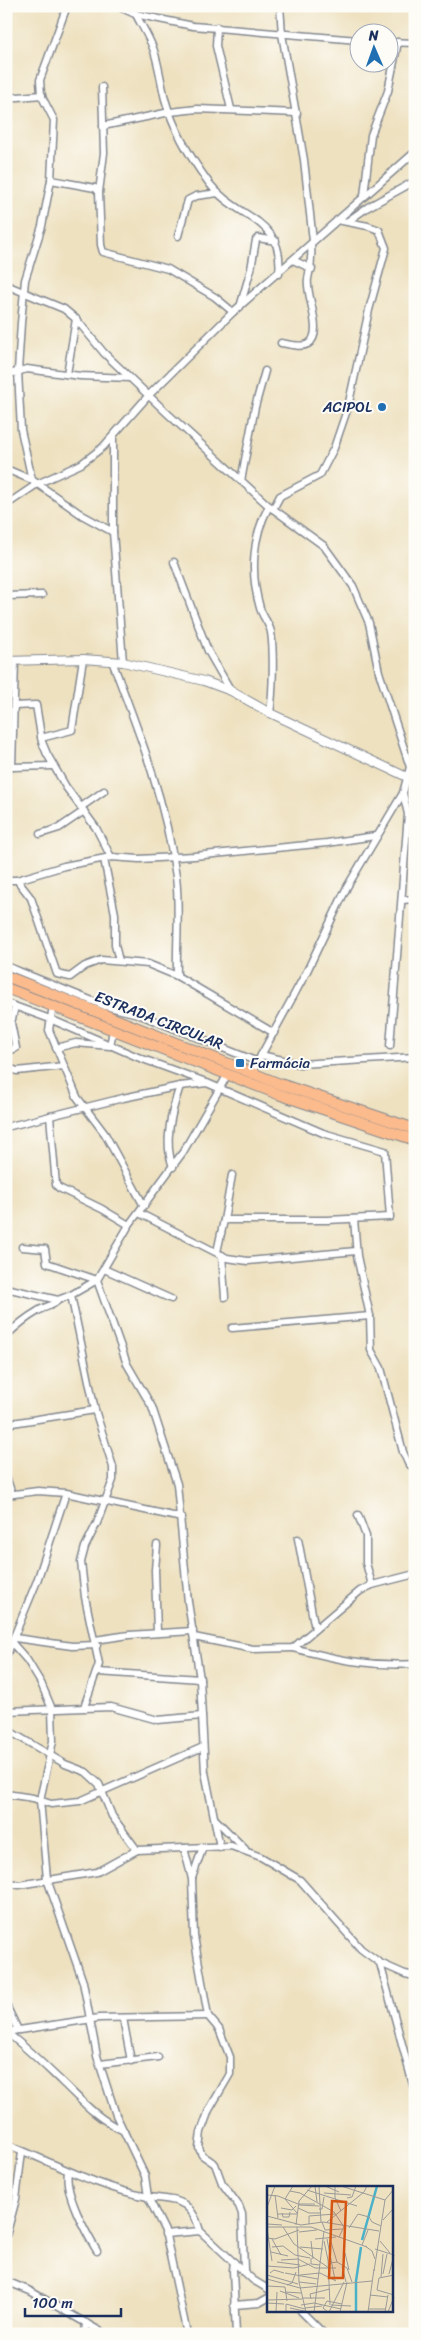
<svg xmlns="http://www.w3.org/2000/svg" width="421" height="2340" viewBox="0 0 421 2340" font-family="Sriracha,sans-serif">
<rect width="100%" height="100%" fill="#fdfcf7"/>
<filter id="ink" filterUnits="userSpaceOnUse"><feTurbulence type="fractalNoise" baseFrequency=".02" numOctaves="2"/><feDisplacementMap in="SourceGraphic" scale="10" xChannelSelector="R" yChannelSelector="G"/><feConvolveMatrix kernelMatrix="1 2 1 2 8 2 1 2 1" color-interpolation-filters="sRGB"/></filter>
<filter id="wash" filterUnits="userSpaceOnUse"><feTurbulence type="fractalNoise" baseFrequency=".0096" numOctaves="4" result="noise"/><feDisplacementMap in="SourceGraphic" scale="20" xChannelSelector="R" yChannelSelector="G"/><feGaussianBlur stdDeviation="1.12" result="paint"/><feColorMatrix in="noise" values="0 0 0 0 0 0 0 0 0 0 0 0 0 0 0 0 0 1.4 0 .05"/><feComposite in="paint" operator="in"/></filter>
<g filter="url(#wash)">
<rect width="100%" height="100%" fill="#eee1c0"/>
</g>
<g filter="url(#ink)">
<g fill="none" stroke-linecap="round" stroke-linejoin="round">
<g stroke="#84888f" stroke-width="9">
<g id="minor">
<path d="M117,6L135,14L193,26L358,40"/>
<path d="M132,6C138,21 149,35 154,51C159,66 161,83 165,99C173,128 192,160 209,183C237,220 285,217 279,274"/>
<path d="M280,6L282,34L304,160L313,241"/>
<path d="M217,27L216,46L231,109"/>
<path d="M388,42L415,43"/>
<path d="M102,87L104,153L99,192L101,245L103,252L168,269L215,297L233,312"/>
<path d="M6,98L42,95"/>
<path d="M103,126L170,112L197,109L297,113"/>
<path d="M51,180L95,188L99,192"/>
<path d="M364,196L371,135L388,91L398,42"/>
<path d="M348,221L368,207L415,181"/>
<path d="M178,236L188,200L196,196L218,193"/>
<path d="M293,260L312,269"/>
<path d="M6,285L64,309L76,319L104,353L167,413L269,506L324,546L353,586L369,623L379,672L410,767L403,793L347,887L307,971L252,1072"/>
<path d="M240,307L251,269L256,240L258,238L276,241"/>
<path d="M281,343C288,344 301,348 308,344C325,334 305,294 308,279C311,267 312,257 311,244"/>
<path d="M67,374L76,319"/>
<path d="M6,375L27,369L80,376L130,378"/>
<path d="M113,438V532L123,662"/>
<path d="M6,469L32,480L82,515L113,532"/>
<path d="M32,480L21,430L18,371L21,323L25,280L42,226L51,180L54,120L41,95L40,80L67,6"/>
<path d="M241,481L255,407L265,371"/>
<path d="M6,505L37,484L81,464L103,447L149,395L233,312L415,152"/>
<path d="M269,506C252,537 250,574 260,608C262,616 269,623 271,632C274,652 273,693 270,713"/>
<path d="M273,509L280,496L320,475L334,448L348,407L369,310L386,248L379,230L368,226L337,220"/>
<path d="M174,562L208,651L231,691"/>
<path d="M6,596L42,595"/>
<path d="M112,661C139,732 166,801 176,877C180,909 176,943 177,976"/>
<path d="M14,706L36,705L42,742L47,754L66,787L96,828L111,857"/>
<path d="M41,738L72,730L83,659"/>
<path d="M6,765L12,767L53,766"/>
<path d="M12,767L15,661"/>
<path d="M410,767L415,757"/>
<path d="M81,807L104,791"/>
<path d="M40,834L59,828L84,811"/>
<path d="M104,859L115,914V945L119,961"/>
<path d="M6,880H17L64,866L111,857L139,859L194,856L327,843L375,836"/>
<path d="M17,880L31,898L57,974L70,977L85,966L101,960L148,964L177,976L274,1033"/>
<path d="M402,900L415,899"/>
<path d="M6,966L105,1006L138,1014L258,1062"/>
<path d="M6,1003L50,1019L140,1058L203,1081"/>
<path d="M53,1006L49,1030L77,1097L105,1134L144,1206"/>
<path d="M390,1046L408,814L403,793"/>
<path d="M56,1048L76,1043L110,1046L113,1030"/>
<path d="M6,1052L16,1048L11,1023L15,1007"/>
<path d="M261,1055L300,1064L415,1057"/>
<path d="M6,1067L17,1071L64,1066"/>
<path d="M50,1116L56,1185L59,1188L102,1209L129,1225"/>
<path d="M6,1127L123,1098L180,1086L207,1083L323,1133L385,1151L390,1217L327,1220H224L217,1252"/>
<path d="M173,1167C163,1142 172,1110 180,1086"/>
<path d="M139,1213L227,1258L248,1261L356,1251"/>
<path d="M354,1219L357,1256L370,1316L371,1350L381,1368L403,1452L408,1463L415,1469"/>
<path d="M224,1220L232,1175"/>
<path d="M22,1247L45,1249L47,1263L97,1280"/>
<path d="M222,1255L225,1297"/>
<path d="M104,1269L171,1299"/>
<path d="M97,1280L127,1364L152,1407L177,1484L188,1602L200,1679L205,1772L220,1847"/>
<path d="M6,1288L58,1300L71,1295L97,1280L129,1225L183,1152L228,1074"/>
<path d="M71,1295L95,1410L113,1467V1480L97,1523L85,1547L81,1562L85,1597L99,1664L84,1707"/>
<path d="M232,1328L370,1316"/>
<path d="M6,1336C16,1326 26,1318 38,1311C45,1306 52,1307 58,1300"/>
<path d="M6,1424L95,1410"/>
<path d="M6,1477L12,1494"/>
<path d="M6,1495L38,1491L66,1493L182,1518"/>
<path d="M358,1515L366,1536V1563L372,1585"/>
<path d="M298,1539L315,1629"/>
<path d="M157,1545L155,1570L157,1633"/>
<path d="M6,1636L27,1660L41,1683L52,1709L53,1741L40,1800L47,1879L83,1982L97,2056L116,2115L145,2176L148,2197L165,2231L187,2334"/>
<path d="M194,1637L253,1649L293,1648L360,1591L372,1585L415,1574"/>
<path d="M15,1638L72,1646L97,1645"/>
<path d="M95,1640L129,1635L193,1631"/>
<path d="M293,1648C337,1659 368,1667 415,1664"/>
<path d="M6,1656L37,1581L66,1493"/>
<path d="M98,1672L200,1679"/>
<path d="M6,1711L111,1707L158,1720L202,1716"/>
<path d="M6,1729L65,1764L86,1772L99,1784L112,1816L137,1850"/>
<path d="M6,1794L33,1798L51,1804L80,1801L203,1747"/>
<path d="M215,1819L245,1849"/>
<path d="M184,1848L192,1879L194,1936L208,2016L219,2029L230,2057V2074L209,2110L201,2132L199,2148L202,2155L215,2164L222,2183L239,2206L242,2214L244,2270"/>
<path d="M192,1878L203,1847"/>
<path d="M6,1882L19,1885L97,1872L137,1850L231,1846L261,1857L300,1880L361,1949L380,1963L405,1974L415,1976"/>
<path d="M380,1963L415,2092"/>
<path d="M6,2005L18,2030"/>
<path d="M123,2018L131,2061"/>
<path d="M6,2032L99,2018L208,2016"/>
<path d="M6,2032C26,2047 43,2064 61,2081C81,2100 97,2119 124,2131"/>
<path d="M100,2064L158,2057"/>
<path d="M6,2144C54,2163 97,2187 148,2197C160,2199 175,2198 185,2205C194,2212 197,2221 200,2231"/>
<path d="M68,2172C64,2193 86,2233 97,2251"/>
<path d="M165,2234L200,2231L253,2280L268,2289"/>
<path d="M6,2236L16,2199L22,2152"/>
<path d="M234,2262L233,2270L236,2334"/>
<path d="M6,2281L30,2291L105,2334"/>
<path d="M234,2305L259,2303L268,2298"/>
<path d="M301,2311L324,2334"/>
<path d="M85,2334L86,2323"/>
</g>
</g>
<g stroke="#84888f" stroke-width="10">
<path id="tertiary" d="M6,661L83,659L123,662L204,681L231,691L270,713L407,777L415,779"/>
</g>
<g stroke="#84888f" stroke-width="12">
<g id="primary">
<path d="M6,976L280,1084L415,1129"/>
<path d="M6,988L278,1094L415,1140"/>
</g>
</g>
<use href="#minor" stroke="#fff" stroke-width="6"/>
<use href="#tertiary" stroke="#fff" stroke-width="8"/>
<use href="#primary" stroke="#fbbb8d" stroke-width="10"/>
</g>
</g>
<g fill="#1f6fb2" stroke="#fdfcf7" stroke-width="2">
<circle cx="382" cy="407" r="5"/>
<rect x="235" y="1058" width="10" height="10" rx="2.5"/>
</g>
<g text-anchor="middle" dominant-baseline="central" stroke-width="4" stroke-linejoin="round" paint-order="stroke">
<g font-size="15" fill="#1b2f5e" stroke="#fdfcf7" text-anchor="end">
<text x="372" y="407">ACIPOL</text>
<text x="250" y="1063" text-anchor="start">Farmácia</text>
</g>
<g font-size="15" fill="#1b2f5e" stroke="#fdfcf7">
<text transform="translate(159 1020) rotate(21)">ESTRADA CIRCULAR</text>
</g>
</g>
<g transform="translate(267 2186)">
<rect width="126" height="126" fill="#eee1c0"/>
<path fill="none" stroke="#4ab1c9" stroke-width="2.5" d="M95,54L110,0M89,126V95L94,61"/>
<path fill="none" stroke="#9a9a99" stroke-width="1" d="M26,0L18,13L30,27M48,0L50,16M52,0L54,36M58,0L72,6M68,0V12L74,25M74,0L118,14M40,4L90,20M23,5L33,7L67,26L77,41L72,51M57,7L84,9M0,9L11,10L31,18M8,9L11,32M80,12L85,11L89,0M32,18H48M32,19L52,20M0,21L8,0M14,22L25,24L29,20M31,22L42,27H53M52,23H55L57,11M15,27L16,31H22L23,26M11,28H30M0,30L34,39L56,36L112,45M116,34L127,22M55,36L58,44L76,43M60,36L97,6L100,0M0,38L15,39M42,38V30L68,28M29,39L32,15L45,0M0,41H44L100,61M16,41L27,58L62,82M30,41L32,96L39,126M82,42L91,28L102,31L105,36L114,40M0,43L5,75M32,46L50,44M0,52L8,53L32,44M5,53L14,69M48,53L69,51M60,53L68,94M44,55L46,73M57,55L61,74L63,119M113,55L123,67M64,56L70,76M95,59L101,44M98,60L105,65L108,73M5,61L16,60L28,69L43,72M33,61L56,63M108,63L127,69M4,66L21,70M78,67L82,84M44,72V78L53,79M14,74L31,73L48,82H69M10,76L33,79M63,77L70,76L80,82L85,96M0,80L27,82L43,78M75,80L79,96M107,85L118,14L127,3M3,87L7,84L17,87M18,87L51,93M116,88L120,68M122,88L127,69M0,89L31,98M33,89L53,87L69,95M127,89L112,92L110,104L127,109M114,91L116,68M0,93L33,102L105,95M32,96L49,98M20,99L25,97L29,86M0,100L18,101L20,115M13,105L32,112M18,106L34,107M103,109L121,111M35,112H58M44,113L43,108L63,103M0,114L35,113M0,117L17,118M34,119L47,117L74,123M64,119L84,120M23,122L42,126M38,122L55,120M102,123H119M9,126L10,106M19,126V118L38,123M47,126L57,45M61,126L56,122L60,115L75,118M62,126L77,96M73,126L80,96M101,126L107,83M118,126L121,109M121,126L127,111"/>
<path fill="#d45514" fill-opacity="0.15" stroke="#d45514" stroke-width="2.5" d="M65,15L79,16L76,92H62Z"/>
<rect width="126" height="126" fill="none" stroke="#1b2f5e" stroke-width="2.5"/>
</g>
<rect width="421" height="2340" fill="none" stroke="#fdfcf7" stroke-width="25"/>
<g transform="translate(374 48) rotate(358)"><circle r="24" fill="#fdfcf7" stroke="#a3aaba"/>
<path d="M0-4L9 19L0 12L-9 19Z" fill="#1f6fb2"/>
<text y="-8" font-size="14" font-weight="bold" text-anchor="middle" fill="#1b2f5e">N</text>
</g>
<path d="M25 2308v8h96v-8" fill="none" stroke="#1b2f5e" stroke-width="2.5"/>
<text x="32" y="2308" font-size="15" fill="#1b2f5e" stroke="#fdfcf7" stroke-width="4" paint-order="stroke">100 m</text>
</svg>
